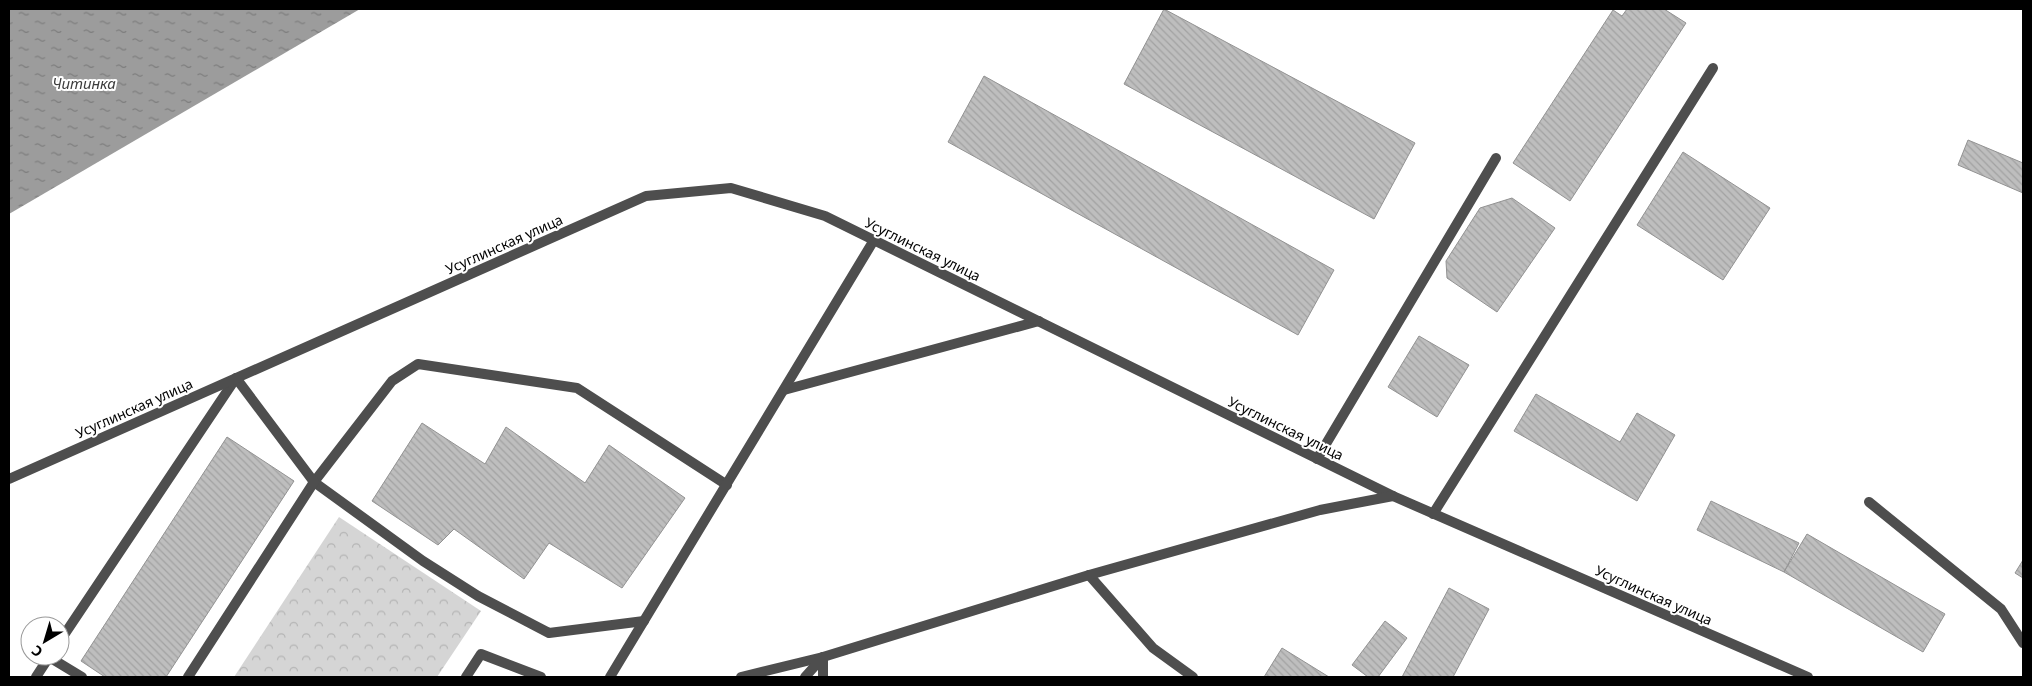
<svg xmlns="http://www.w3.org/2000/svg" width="2032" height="686" viewBox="0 0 2032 686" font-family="'Noto Sans',sans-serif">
<defs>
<pattern id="park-crowns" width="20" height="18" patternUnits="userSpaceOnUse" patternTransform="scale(1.25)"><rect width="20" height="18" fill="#d5d5d5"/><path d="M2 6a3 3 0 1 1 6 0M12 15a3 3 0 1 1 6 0" fill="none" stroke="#b5b5b5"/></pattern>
<pattern id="water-ripples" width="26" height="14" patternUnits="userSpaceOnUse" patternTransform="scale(1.25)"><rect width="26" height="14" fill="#9c9c9c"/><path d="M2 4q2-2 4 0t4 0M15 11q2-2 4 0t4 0" fill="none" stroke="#7d7d7d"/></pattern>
<pattern id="building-back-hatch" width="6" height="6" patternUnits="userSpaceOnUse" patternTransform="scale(1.25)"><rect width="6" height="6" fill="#bebebe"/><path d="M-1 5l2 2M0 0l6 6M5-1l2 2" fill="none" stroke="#a2a2a2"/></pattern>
</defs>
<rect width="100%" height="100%" fill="#fff"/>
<path fill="url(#park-crowns)" d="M339,517L481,611L437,677H234Z"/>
<path fill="url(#water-ripples)" d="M9,9H360L9,214Z"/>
<g fill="url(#building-back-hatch)" stroke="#929292">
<path d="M1164,9L1415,143L1374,219L1124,84Z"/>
<path d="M1627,9H1664L1686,23L1570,201L1513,163L1613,10L1622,16Z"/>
<path d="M984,76L1334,270L1298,335L948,142Z"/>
<path d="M1968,140L2023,163V193L1958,165Z"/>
<path d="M1683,152L1770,208L1723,280L1637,225Z"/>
<path d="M1512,198L1555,228L1497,312L1447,278L1446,261L1480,208Z"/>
<path d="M1419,336L1469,365L1437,417L1388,387Z"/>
<path d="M1536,394L1620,442L1637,413L1675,435L1637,501L1514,431Z"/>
<path d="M422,423L485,464L506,427L585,483L609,445L685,498L622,588L549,543L524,579L454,529L438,545L372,501Z"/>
<path d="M227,437L294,481L166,677H105L81,661Z"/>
<path d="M1711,501L1799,543L1784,572L1697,530Z"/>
<path d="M1807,534L1945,614L1923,652L1784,572Z"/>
<path d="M2023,560V578L2015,573Z"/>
<path d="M1449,588L1489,609L1453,677H1402Z"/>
<path d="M1385,621L1407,638L1378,677H1368L1352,665Z"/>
<path d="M1282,648L1329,677H1264Z"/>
</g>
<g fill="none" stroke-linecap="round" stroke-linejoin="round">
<g stroke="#4e4e4e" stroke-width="10">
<path d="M784,390L1039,321"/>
<path d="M1317,459L1496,158"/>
<path d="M1869,502L2001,609L2023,643"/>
<path d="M1433,514L1713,68"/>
<path d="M644,621L549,633L478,596L423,561L314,482L392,381L418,364L577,388L727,485"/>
<path d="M60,641L236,378L314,482L188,677"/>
<path d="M36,677L49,657L82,677"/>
<path d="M466,677L481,654L541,677"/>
<path d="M610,677L874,240"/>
<path d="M741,677L823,657"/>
<path d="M805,677L823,657"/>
</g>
<g stroke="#4e4e4e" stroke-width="10">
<path d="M9,479L646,196L731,188L825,216L1393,496L1808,677"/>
<path d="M1089,575L1153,648L1193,677"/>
<path d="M823,677V657L1089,575L1320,510L1393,496"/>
</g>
</g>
<g text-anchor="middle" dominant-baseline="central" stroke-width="4" stroke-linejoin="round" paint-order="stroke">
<g font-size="14" fill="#000" stroke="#fff">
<text transform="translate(504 244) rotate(-24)">Усуглинская улица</text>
<text transform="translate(923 249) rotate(26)">Усуглинская улица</text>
<text transform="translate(134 408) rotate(-24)">Усуглинская улица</text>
<text transform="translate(1286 428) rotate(26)">Усуглинская улица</text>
<text transform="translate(1654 595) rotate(24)">Усуглинская улица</text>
</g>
<g font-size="15" font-style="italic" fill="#3d3d3d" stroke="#fff">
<text x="84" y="83">Читинка</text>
</g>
</g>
<rect width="2032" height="686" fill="none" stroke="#000000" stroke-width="20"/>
<g transform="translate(45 641) rotate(218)"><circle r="24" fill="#ffffff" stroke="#999999"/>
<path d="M0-4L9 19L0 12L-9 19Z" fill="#000000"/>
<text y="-8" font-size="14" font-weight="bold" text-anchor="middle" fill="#000000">С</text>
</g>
</svg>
